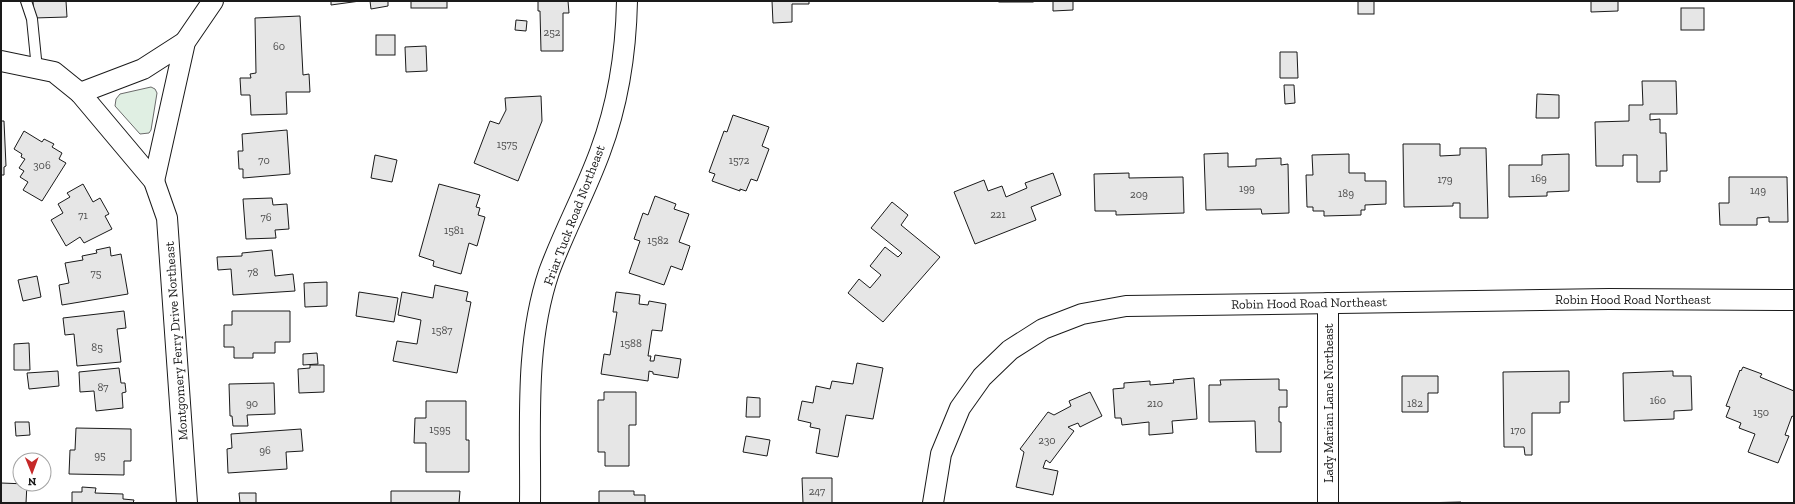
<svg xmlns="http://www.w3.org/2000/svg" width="1795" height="504" viewBox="0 0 1795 504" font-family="'Zilla Slab',serif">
<rect width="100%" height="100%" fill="#fff"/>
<path fill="#e0efe3" stroke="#6a6a6a" d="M151,87L155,89L157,93L151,130L149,133L140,134L115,106L116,99L120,94Z"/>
<g fill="#e6e6e6" stroke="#1a1a1a">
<path d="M33,1H66L67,17L34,18Z"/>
<path d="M331,1H360L331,5Z"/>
<path d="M370,1H388V6L371,9Z"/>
<rect x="411" y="1" width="36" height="7"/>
<path d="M538,1H568L569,13H563V51H541L540,11H538Z"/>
<path d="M772,1H809V4H792V22L773,23Z"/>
<rect x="999" y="1" width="34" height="1"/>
<path d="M1053,1H1073V10L1053,11Z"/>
<rect x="1358" y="1" width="16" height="13"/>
<path d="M1591,1H1618V11L1591,12Z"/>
<rect x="1681" y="8" width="23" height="22"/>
<path d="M300,16L303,75L309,74L310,92H286L287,114L251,115L250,95H241L240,78H251L250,74L256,73L255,18Z"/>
<path d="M516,20L527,21L526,31L515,30Z"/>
<rect x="376" y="35" width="19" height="20"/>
<path d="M426,46L427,71L406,72L405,47Z"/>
<path d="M1280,52H1297L1298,78H1280Z"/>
<path d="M1642,81H1676L1677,114H1650V120L1660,119V133H1666L1667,171H1660V182H1637V155H1623V166H1596L1595,122L1629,121V105H1643Z"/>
<path d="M1284,85H1294L1295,103L1285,104Z"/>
<path d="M1537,94L1559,95V118H1536Z"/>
<path d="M541,96L542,121L518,181L474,163L490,121L499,124L506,110L505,98Z"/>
<path d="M733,115L769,127L762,146L769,149L757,181L751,179L746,191L740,189V191L712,181L715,174L709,172L724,131L727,132Z"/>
<path d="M1,121H4L6,166L4,167V175H1Z"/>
<path d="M287,130L290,174L243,178V169H239L238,151H243L242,134Z"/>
<path d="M24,131L42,142L44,139L54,144L52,147L62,153L59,159L66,163L42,201L23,190L28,182L20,177L24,171L19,168L25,159L21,157L22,154L14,149Z"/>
<path d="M1403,144H1440V156L1460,155V148H1486L1488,218H1460V203H1453V206L1404,207Z"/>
<path d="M1228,153V167L1256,166V159L1281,158V165L1288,164L1289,213L1262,214L1261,209L1206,210L1204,154Z"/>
<path d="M1349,154V173H1365V181H1386V204L1365,205V210H1361V215L1324,216V211H1313V207H1307L1306,175H1313L1312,155Z"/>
<path d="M1569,154V191L1547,192V196L1509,197V165H1542V155Z"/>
<path d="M375,155L397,160L392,182L371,178Z"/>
<path d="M1053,173L1061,195L1031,207L1036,220L975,244L954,192L984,180L988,191L1002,186L1006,197L1027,188L1025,183Z"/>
<path d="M1129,173V178L1183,177L1184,213L1116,215V211H1095L1094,174Z"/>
<path d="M1729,177H1787L1788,222H1769V217L1757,218V225H1720L1719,203H1729Z"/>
<path d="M83,184L93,202L100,198L109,214L105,216L112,229L84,243L80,237L66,246L51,220L63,213L58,204L70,197L67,193Z"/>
<path d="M439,184L480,195L476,207L480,208L478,215L485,217L477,246L469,243L461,274L433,266L434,261L419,256Z"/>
<path d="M655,196L676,204L674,209L689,214L679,242L690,246L682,270L671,266L664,285L629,273L640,241L634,239L643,213L648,215Z"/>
<path d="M272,198L273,205L287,204L289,229L275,230L276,238L246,239L243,199Z"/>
<path d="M892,202L908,215L901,225L940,257L883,322L848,293L859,279L870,288L881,275L870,266L885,247L898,257L902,253L871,228Z"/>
<path d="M110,247L111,256L121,254L128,294L62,305L59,285L69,283L65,263L83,260L82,256L97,253L96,250Z"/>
<path d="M272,250L275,276L293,274L295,291L233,295L231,269L218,270L217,257L242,256V253Z"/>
<path d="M37,276L41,297L23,301L18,280Z"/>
<path d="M327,282V306L305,307L304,283Z"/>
<path d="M435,285L468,292L466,301L471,302L457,373L393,361L397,341L417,344L421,320L398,315L402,292L433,298Z"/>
<path d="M359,292L398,298L394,322L356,316Z"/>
<path d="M616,292L640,295L639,304L648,305L649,301L666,304L662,331L652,330L648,356H651L650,361H654L655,355L681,359L678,378L653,374V372L649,371L648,381L601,374L604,354L610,355L617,312H613Z"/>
<path d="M124,311L126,328L117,329L121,362L77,366L74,334L65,335L63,318Z"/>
<path d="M232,311H290V342H275V353H253V358H234V347H224V325H232Z"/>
<path d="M29,343L30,370H14V344Z"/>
<path d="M317,353L318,364L303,365V354Z"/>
<path d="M857,363L883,368L873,419L846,415L838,457L816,453L820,429L810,427L811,423L798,420L802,401L813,403L816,386L830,389L832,381L853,384Z"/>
<path d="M310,365H324V392L299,393L298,369L310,368Z"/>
<path d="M1743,367L1762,374L1760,377L1794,391V417L1792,416L1785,435L1789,436L1778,463L1748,452L1755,434L1739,428L1741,423L1726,417L1730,407L1726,406L1740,370L1741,371Z"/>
<path d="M119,368L121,383H125L126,392L122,393L123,408L96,411L94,391L80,392L79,372Z"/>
<path d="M58,371L59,386L29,389L27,373Z"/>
<path d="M1569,371V402H1560V413H1532V455H1525L1524,447H1504L1503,372Z"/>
<path d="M1673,371V376H1691L1692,410L1674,411V419L1624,421L1623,373Z"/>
<path d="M1402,376H1438V393H1428V412H1402Z"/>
<path d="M1194,378L1197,419L1172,421L1173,433L1149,435V422L1122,425L1121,418H1115L1113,389L1124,388V383L1150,381V385L1174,383L1173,380Z"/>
<path d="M1279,379V390H1287V407H1279V422H1281V452H1256L1255,421L1209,422V385H1221L1220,380Z"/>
<path d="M274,383L275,414L247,415L248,426H233L232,416H230L229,384Z"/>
<path d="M604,392H636V425H629V466H605V452H598V400H604Z"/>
<path d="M1090,392L1102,416L1080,427L1078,423L1068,427L1074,431L1050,463L1046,460L1045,462L1043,468L1058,471L1053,495L1016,487L1024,452L1020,449L1048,412L1054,415L1071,406L1069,401Z"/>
<path d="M747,397L760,398V417H746Z"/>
<path d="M426,401H466V440H469V472H426V443H414L415,418H426Z"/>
<path d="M15,422H29L30,435L16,436Z"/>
<path d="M76,428L131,429V461H124V475L69,474L70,450H75Z"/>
<path d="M301,429L303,451L286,452L287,469L228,473L227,449L232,448L231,434Z"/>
<path d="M746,436L770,440L767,456L743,452Z"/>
<path d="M802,478H832V503H803Z"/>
<path d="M1,483L27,484L26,503H1Z"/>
<path d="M82,487L96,488L95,493L123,494V499L134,500L133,503H72V492H82Z"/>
<path d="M391,491H460L459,503H391Z"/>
<path d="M599,491H634V495H645V503H599Z"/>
<path d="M239,493H256V503H287H240Z"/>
<path d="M1461,502V503H1418Z"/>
</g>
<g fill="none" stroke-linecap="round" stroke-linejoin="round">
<g stroke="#1a1a1a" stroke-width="12">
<path id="service" d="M26,1L32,19L37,69"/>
</g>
<g stroke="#1a1a1a" stroke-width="22">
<g id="minor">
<path d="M1,61L54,72L80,93L154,181L167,218L187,503"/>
<path d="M80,93L143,69L185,42"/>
<path d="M154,181L185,42L213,1"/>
<path d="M1328,303V503"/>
<path d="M530,503C531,426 524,346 549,272C564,231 585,193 600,152C618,104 626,52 627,1"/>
<path d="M933,503L941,454L960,408L982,377L1010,350L1043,329L1082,314L1126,306L1609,299L1794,300"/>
</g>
</g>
<use href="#service" stroke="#fff" stroke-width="10"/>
<use href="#minor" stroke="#fff" stroke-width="20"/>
</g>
<g text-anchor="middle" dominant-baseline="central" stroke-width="3" stroke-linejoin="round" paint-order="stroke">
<g font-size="11" fill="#4d4d4d">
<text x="552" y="32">252</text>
<text x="279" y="46">60</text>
<text x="507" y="144">1575</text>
<text x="264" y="160">70</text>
<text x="739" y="160">1572</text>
<text x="42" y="165">306</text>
<text x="1539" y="178">169</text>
<text x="1445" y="179">179</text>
<text x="1247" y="188">199</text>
<text x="1758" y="190">149</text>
<text x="1346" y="193">189</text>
<text x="1139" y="194">209</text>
<text x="998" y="214">221</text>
<text x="83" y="215">71</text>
<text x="266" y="217">76</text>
<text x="454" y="230">1581</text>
<text x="658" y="240">1582</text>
<text x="253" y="272">78</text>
<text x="96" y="273">75</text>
<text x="442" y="330">1587</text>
<text x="631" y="343">1588</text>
<text x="97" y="347">85</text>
<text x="103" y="387">87</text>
<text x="1658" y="400">160</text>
<text x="252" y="403">90</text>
<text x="1155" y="403">210</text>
<text x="1415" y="403">182</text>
<text x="1761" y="412">150</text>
<text x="440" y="429">1595</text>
<text x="1518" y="430">170</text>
<text x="1047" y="440">230</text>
<text x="265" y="450">96</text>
<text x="100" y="455">95</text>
<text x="817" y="491">247</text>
</g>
<g font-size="13" fill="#1a1a1a" stroke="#fff">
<text transform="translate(574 215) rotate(-69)">Friar Tuck Road Northeast</text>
<text x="1633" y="299">Robin Hood Road Northeast</text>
<text transform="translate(1309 303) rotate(-1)">Robin Hood Road Northeast</text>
<text transform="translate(176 341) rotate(-94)">Montgomery Ferry Drive Northeast</text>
<text transform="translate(1328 403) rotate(-90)">Lady Marian Lane Northeast</text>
</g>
</g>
<rect width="1795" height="504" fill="none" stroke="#1a1a1a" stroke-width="4"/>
<g transform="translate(32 472) rotate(179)"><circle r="19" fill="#ffffff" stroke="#a3a3a3"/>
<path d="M0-3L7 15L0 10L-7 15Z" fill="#c62828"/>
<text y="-6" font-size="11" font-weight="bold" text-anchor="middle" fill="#1a1a1a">N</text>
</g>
</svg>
